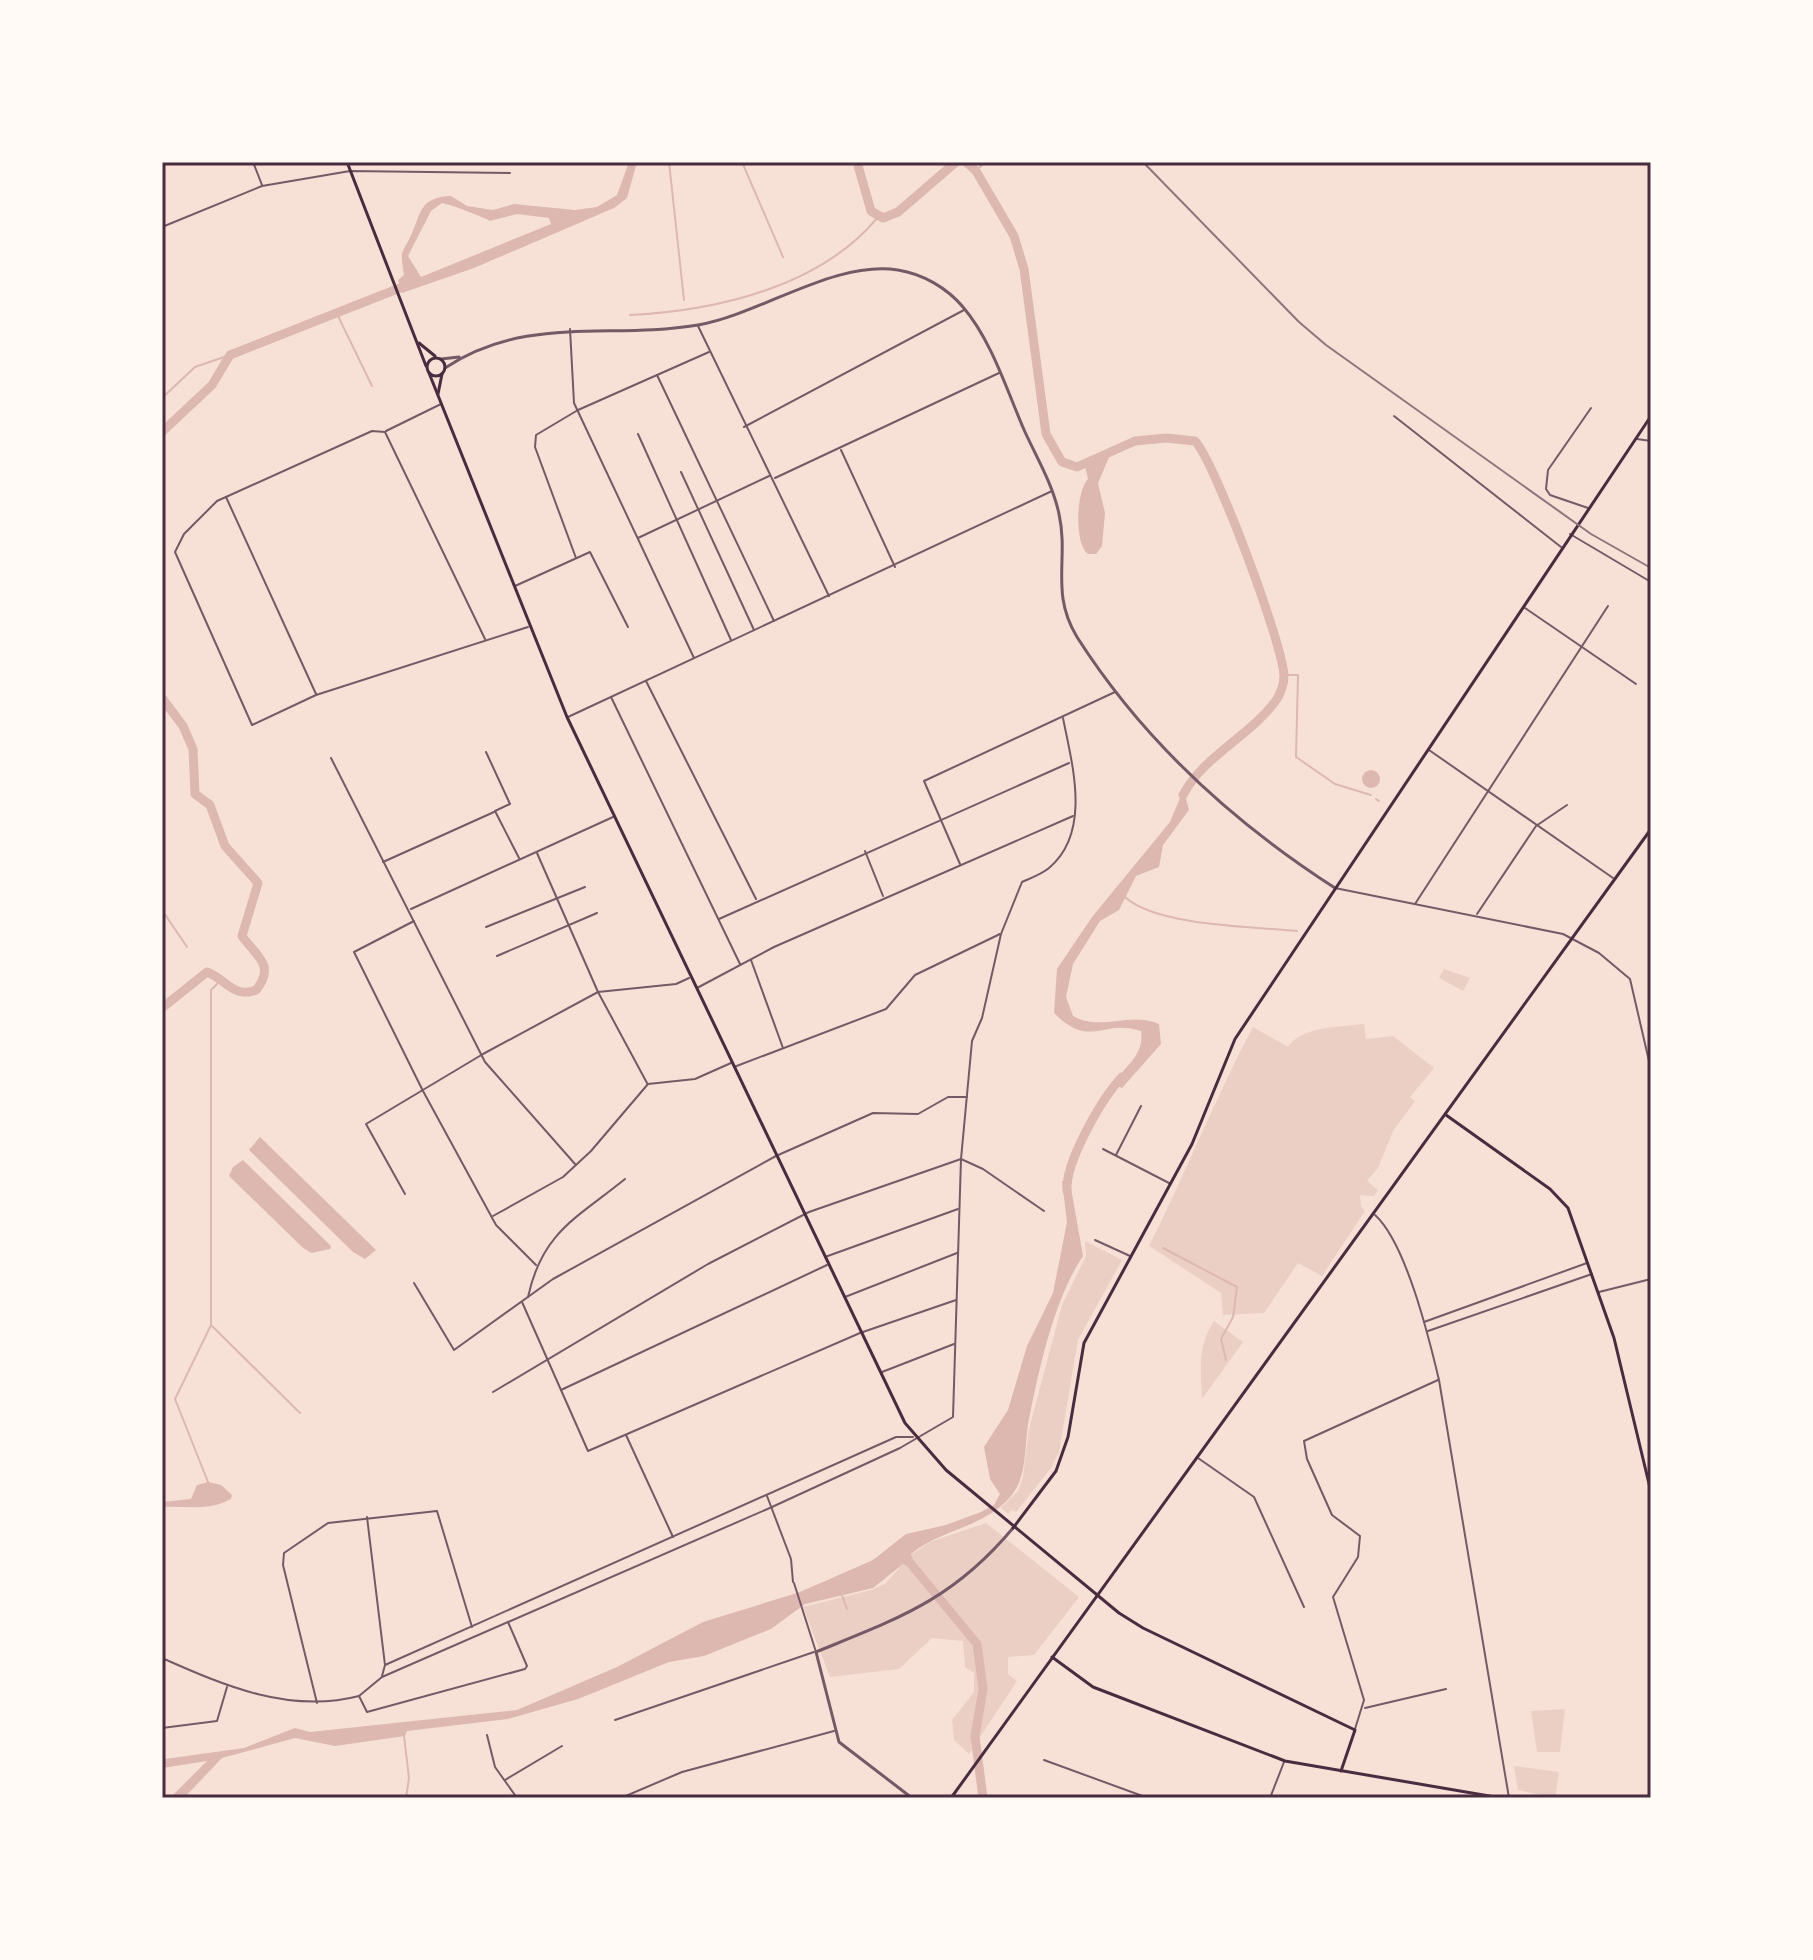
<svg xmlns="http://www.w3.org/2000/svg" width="1813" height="1960" viewBox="0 0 1813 1960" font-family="'Noto Sans',sans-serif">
<rect width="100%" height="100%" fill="#f7e1d7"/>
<g fill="#ebcfc5">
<path d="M1444,969L1470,978L1463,991L1439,978Z"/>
<path d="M1364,1024L1366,1039L1393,1036L1434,1068L1410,1097L1415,1101L1393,1131L1378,1168L1367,1181L1378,1190L1374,1196L1360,1195L1361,1206L1365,1211L1322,1276L1298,1263L1264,1313L1223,1315L1221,1293L1149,1246C1186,1173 1215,1098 1253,1027L1288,1047C1302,1026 1340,1027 1364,1024Z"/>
<path d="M1085,1241L1122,1260L1078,1340L1059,1452L1051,1468L1016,1512L1012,1510L1008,1514L1001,1508L1018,1491L1023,1477L1029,1429L1062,1305L1086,1256Z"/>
<path d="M1214,1321L1243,1342L1202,1399C1201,1370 1197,1346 1214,1321Z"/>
<path d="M986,1523L1079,1597L1034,1655L1008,1657V1674L1017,1681L969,1754L954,1740L952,1720L974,1692V1673L965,1667L963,1641L932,1638L899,1669L830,1677L803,1607L871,1590L885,1584L912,1554L930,1542Z"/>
<path d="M1565,1709L1560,1752H1537L1531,1711Z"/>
<path d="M1514,1766L1559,1772L1555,1798L1518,1790Z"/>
</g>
<g fill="#dcb8b0" fill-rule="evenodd">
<path d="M629,162H637L627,198L614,208L474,268L402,293L398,280L404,275C400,247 401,257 412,233C421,213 420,197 451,196L467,206L493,210L514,204L575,210L597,207L617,195ZM442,203C447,203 486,218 490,221L517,214L549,218L551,224L421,277L408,256L431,211Z"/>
<path d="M1110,455L1098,483L1105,513L1102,546L1096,554H1088C1074,544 1076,491 1088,479L1085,466Z"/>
<circle cx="1371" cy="779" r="9"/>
<path d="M1186,784L1191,787L1186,798L1189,810L1163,845L1159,867L1136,876L1119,910L1100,921L1073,964L1066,997L1073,1016C1101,1032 1129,1011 1159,1024L1161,1044L1122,1088L1112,1083C1126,1067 1145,1053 1141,1031C1102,1018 1091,1050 1054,1013L1057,969L1092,917L1170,822Z"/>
<path d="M260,1137L376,1250L365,1259L353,1252L249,1150Z"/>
<path d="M243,1160L331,1246L330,1249L311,1253L302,1247L229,1176L233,1167Z"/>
<path d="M1062,1181L1070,1182L1083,1256C1054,1299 1039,1369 1029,1419C1024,1444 1028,1476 1011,1496C983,1529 942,1528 911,1554L914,1563L909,1567L903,1564L873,1588L805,1604L771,1629L704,1656L669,1662L578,1699L508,1719L407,1731L405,1736L335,1746L295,1738L222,1758L184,1798H170L207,1761L162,1768L165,1759L244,1748L295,1728L310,1732L517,1710L617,1667L703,1622L800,1592L873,1560L906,1534L946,1525L981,1512L994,1505L1000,1494L990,1479L984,1447L1008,1410L1027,1346L1053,1293L1067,1222Z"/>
<path d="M208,1482L221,1485L232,1495L231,1499C210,1511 186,1506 162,1507V1502L191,1499L197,1485Z"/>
</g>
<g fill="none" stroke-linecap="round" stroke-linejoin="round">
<g stroke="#dcb8b0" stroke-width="2">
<path d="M669,162L684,300"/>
<path d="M742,162L783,257"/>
<path d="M976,171L985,162"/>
<path d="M337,314L372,386"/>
<path d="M630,315C715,311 821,287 878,217"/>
<path d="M162,398L195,367L230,355"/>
<path d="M1284,675H1298L1296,757L1335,784L1371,795"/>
<path d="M162,770V776"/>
<path d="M1376,799L1379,801"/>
<path d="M1125,897C1156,926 1255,927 1297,931"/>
<path d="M162,910L187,947"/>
<path d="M1163,1248L1237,1287L1233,1317L1221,1339L1226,1360"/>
<path d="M211,1325L300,1413"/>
<path d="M208,1482L175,1399L211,1325V990L220,981"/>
<path d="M842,1595L847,1609"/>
<path d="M404,1736L409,1778L406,1798"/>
</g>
<g stroke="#dcb8b0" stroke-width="9">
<path d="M857,162L871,211L883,218L898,212L956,162"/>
<path d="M966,162L976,171L1014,236L1024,269L1046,434L1062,462L1077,467L1135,441L1166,438L1195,441C1215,462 1283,644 1284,676C1284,684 1281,692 1277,699C1251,736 1204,755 1183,795"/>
<path d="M162,432L212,385L230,355L405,286"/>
<path d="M162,698L183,726L193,749L195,794L210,805L225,846L258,883L242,936C254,954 277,965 256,990C234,999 226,979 207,972L162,1008"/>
<path d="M1067,1191C1065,1162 1102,1098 1122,1077"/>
<path d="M906,1558L977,1644L983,1689L975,1736L983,1798"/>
</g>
<path stroke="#755966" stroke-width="2" d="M794,1583L816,1652"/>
<g stroke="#755966" stroke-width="2">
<path d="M253,162L262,185"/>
<path d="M162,227L262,186L350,171L510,173"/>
<path d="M698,326L829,596"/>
<path d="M570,329L574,403L694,658"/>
<path d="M657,375L774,621"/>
<path d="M1394,416L1561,547"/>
<path d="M744,427L964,310"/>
<path d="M386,431L441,404"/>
<path d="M385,432L372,431L217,501L184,534L175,552L252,725L316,695L528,627"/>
<path d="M385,432L485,639"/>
<path d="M638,434L731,640"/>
<path d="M1637,439L1651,441"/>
<path d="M841,450L895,567"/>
<path d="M681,472L754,630"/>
<path d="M775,478L999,373"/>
<path d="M226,497L316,694"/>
<path d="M1588,508L1550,495L1546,489L1548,470L1591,408"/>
<path d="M1570,534L1651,582"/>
<path d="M638,538L769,476"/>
<path d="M576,558L535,447L536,435L578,410L709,352"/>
<path d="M515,586L590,552L628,627"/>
<path d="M1525,608L1636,684"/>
<path d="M646,681L756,899"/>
<path d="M611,697L740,964"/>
<path d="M568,717L1052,491"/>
<path d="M1429,750L1613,878"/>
<path d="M486,752L510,804L495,811L519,858"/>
<path d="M331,758L485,1062L575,1164"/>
<path d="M865,851L883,896"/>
<path d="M537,853L598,992L647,1083"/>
<path d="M383,862L494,812"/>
<path d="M960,864L924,781L1115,692"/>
<path d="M1335,888L1563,934L1599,953L1630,979L1649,1061"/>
<path d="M1415,904L1608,606"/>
<path d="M411,909L613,817"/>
<path d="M1477,914L1536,826L1567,805"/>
<path d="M719,919L1069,763"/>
<path d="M414,921L354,952L423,1091L496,1225L536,1265"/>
<path d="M486,927L585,887"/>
<path d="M497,956L597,913"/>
<path d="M751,960L783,1048"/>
<path d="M697,988L774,947L1073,816"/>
<path d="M734,1067L886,1009L915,975L1000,934"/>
<path d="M1103,1149L1169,1183"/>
<path d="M1116,1155L1141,1106"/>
<path d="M405,1194L366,1124L483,1054L598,992L676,984L689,978"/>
<path d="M1375,1215C1406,1243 1429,1338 1439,1380L1509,1798"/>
<path d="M493,1216L563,1177L591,1151L648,1084L695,1079L731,1063"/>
<path d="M1095,1240L1130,1256"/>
<path d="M825,1257L958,1209"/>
<path d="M414,1283L454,1350L553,1279L776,1156L873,1113L918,1114L948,1097H967"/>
<path d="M1599,1292L1651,1279"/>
<path d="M528,1297C542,1232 577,1218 625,1179"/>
<path d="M845,1297L957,1253"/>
<path d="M522,1302L588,1451L860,1333L956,1300"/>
<path d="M1424,1322L1587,1263"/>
<path d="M1428,1331L1592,1274"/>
<path d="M882,1372L954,1344"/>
<path d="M561,1390L827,1265"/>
<path d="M493,1392L708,1264L809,1212L961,1159L983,1169L1044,1211"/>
<path d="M626,1435L673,1537"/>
<path d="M1198,1458L1254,1497L1304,1607"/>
<path d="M767,1496L791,1559L793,1582"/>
<path d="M367,1517L385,1665L382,1676"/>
<path d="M162,1658C225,1686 290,1714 359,1696L367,1712L525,1669L527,1666L508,1622"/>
<path d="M385,1665L896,1437H913"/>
<path d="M359,1696L382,1677L772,1507L900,1448L953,1417L961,1159L972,1041L982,1018L1001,934L1022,882C1031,878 1042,874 1049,868C1092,832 1072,764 1063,718"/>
<path d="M317,1703L283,1565L284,1553L328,1523L437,1511L472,1627"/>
<path d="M1365,1708L1446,1689"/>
<path d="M615,1720L814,1652"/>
<path d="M162,1728L217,1721L227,1687"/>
<path d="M1355,1729L1364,1700L1333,1597L1358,1557L1360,1536L1332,1515L1307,1459L1304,1441L1438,1380"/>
<path d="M487,1735L495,1767L517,1798"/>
<path d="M1044,1760L1148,1798"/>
<path d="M505,1780L562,1746"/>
<path d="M621,1798L682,1772L834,1731"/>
<path d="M837,1798L844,1796"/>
<path d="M1270,1798L1284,1762"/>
</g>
<g stroke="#755966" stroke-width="3">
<path d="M441,359L459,357"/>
<path d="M445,368C527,314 609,340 698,325C761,314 834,260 898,270C923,274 947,288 963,307C992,341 1007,391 1025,432C1037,458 1053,485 1059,514C1069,559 1050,593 1077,637C1142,739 1234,823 1335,888"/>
<path d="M912,1798L839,1742L816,1652C899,1618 953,1600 1013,1528"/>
</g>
<g stroke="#4a2c40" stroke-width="3">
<path d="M347,162L426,366"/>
<path d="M419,343L435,356"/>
<circle cx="436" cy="367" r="9"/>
<path d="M429,373L567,717L905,1423L946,1470L1119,1613L1143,1628L1355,1730L1341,1771"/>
<path d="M438,394L442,374"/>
<path d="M1446,1115L1550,1189L1568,1208L1614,1338L1651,1492"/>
<path d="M1013,1528L1056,1471L1068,1437L1084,1343L1192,1144L1235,1039L1651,416"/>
<path d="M1052,1657L1093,1687L1285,1761L1501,1798"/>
<path d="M951,1798L1651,829"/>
</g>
<path stroke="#8f747c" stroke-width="2" d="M1143,162L1299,322L1326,345L1591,534L1651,568"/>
</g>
<rect width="1813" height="1960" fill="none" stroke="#fffaf5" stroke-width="328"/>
<rect x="164" y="164" width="1485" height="1632" fill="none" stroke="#4a2c40" stroke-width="3"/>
</svg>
